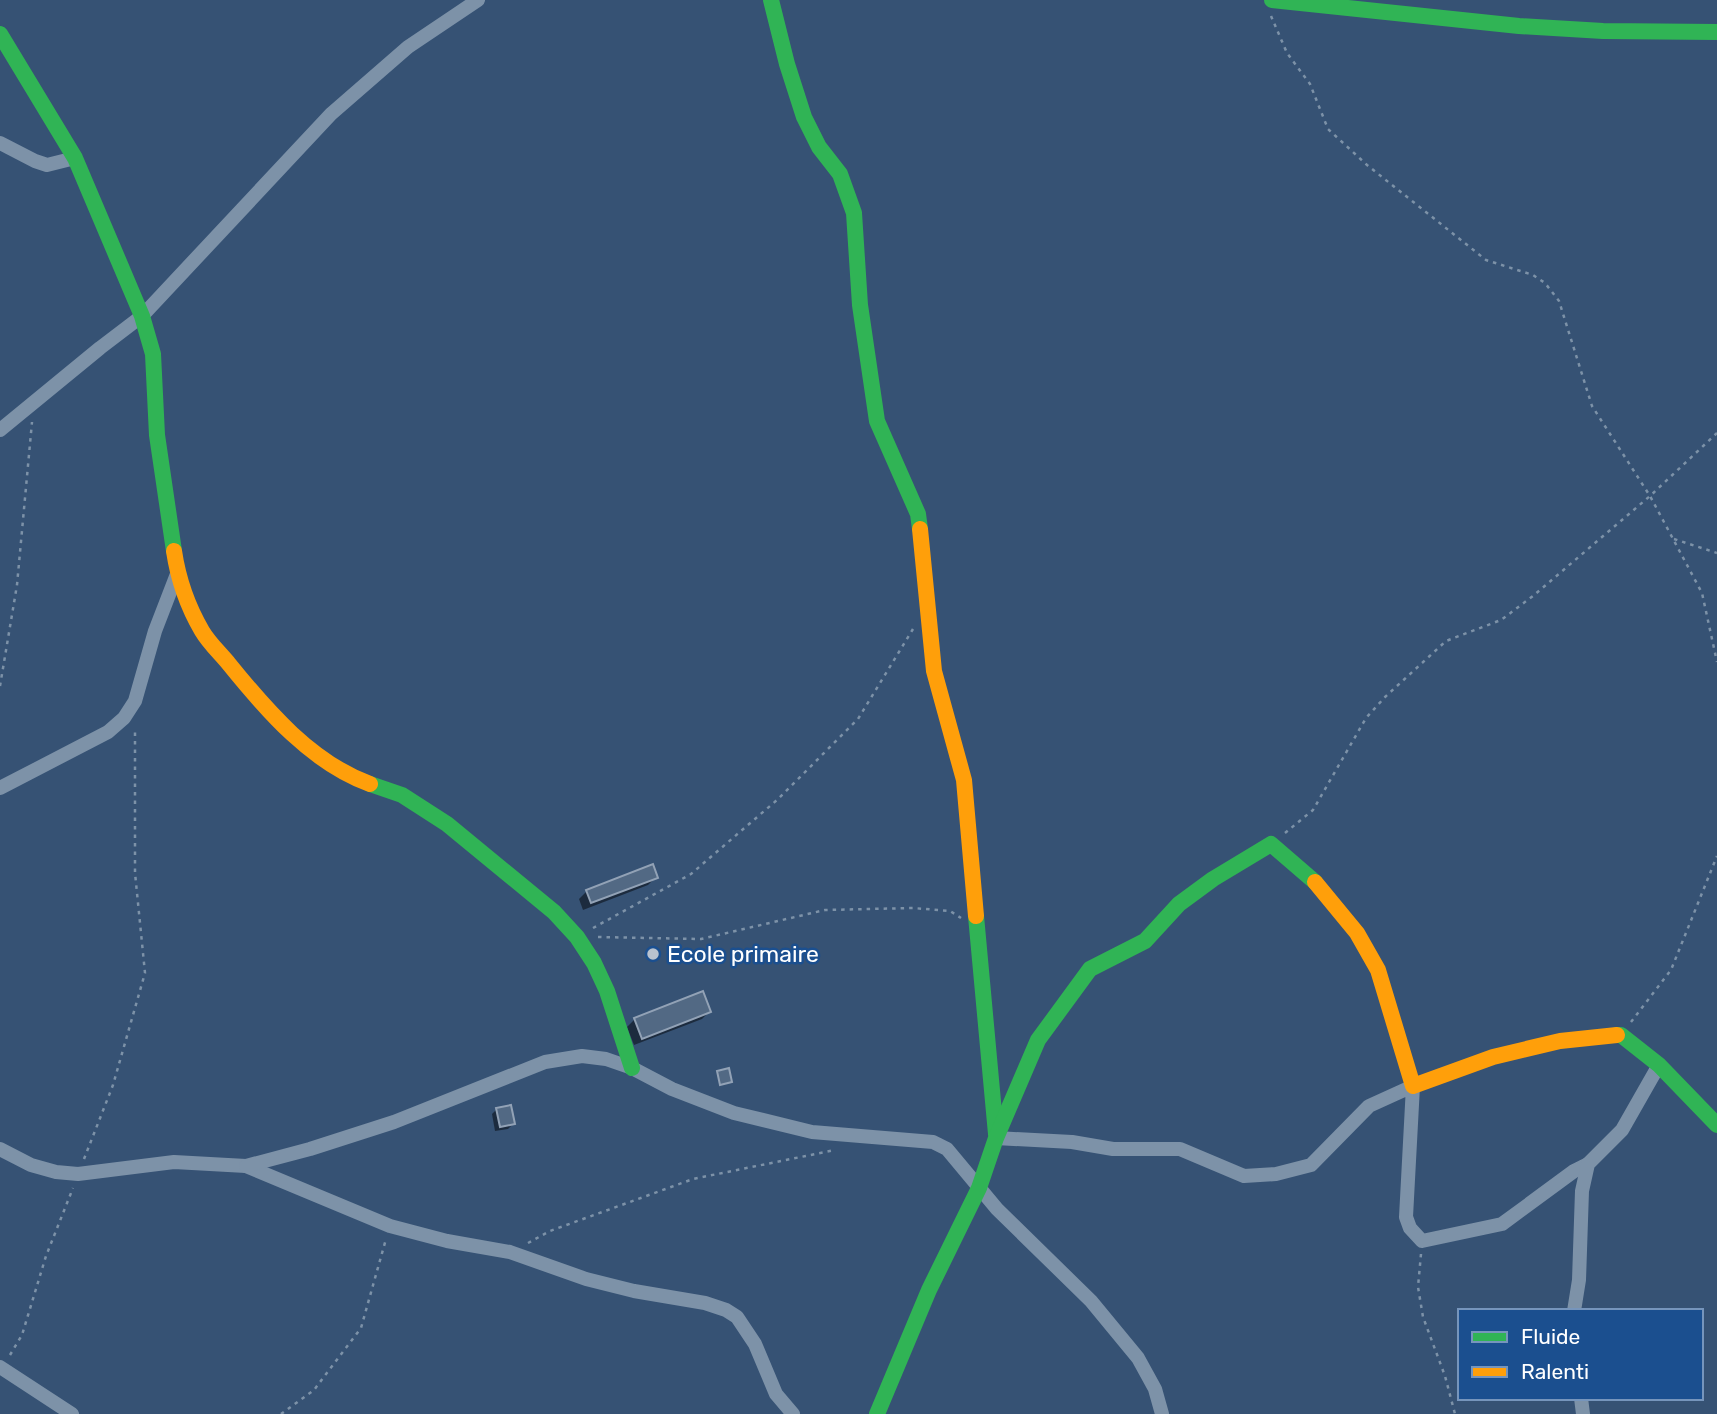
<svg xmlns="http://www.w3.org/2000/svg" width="1717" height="1414" viewBox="0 0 1717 1414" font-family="Rubik,sans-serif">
<rect width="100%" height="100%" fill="#365274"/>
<g fill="#0007">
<path d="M656,877L648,885L583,910L579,899L587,891Z"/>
<path d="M709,1012L702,1019L634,1045L627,1027L635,1019Z"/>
<path d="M497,1109L513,1124L508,1129L495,1131L492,1114Z"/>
</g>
<g fill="#526984" stroke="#92a2b6" stroke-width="2">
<path d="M653,864L658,878L591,903L586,890Z"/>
<path d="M703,991L711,1012L642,1039L634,1018Z"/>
<path d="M729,1068L732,1082L720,1085L717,1071Z"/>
<path d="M511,1105L515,1124L500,1127L496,1108Z"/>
</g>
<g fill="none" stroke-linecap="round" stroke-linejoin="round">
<g stroke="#7d92a8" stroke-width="2.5" stroke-dasharray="3.5 5" stroke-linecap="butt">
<path d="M1271,16L1287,53L1310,84L1328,129L1367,165L1486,260L1533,275L1545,283L1559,301L1592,406L1650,496L1702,593L1717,662"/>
<path d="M1674,539L1717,553"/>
<path d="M0,686L17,585L32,422"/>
<path d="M1285,833L1313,810L1366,718L1385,697L1446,641L1501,620L1533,596L1650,496L1717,433"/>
<path d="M593,928L691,874L777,800L858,719L913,629"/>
<path d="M598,937L701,939L825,910L913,908L950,911L961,918"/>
<path d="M1631,1022L1671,970L1717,856"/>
<path d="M84,1159L113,1085L145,973L135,873V728"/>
<path d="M528,1243L550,1231L693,1179L835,1150"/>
<path d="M1421,1254L1418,1287L1423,1317L1445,1376L1455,1414"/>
<path d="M10,1355L22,1335L46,1256L73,1188"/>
<path d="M281,1414L314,1390L361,1328L386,1239"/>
</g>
<g stroke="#7d92a8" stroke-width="14">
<path d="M0,143L35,161L47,165L75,158"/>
<path d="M0,430L100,348L142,316L331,114L408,47L478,0"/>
<path d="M0,788L108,732L124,718L135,701L155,631L177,574"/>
<path d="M996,1138L1072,1142L1113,1149H1180L1244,1176L1276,1174L1311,1165L1369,1106L1413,1086L1406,1217L1410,1228L1422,1241L1502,1224L1574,1171L1588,1164"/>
<path d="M0,1149L31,1165L56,1172L78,1174L174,1162L246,1166L390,1226L447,1241L510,1252L586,1279L634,1291L705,1303L726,1310L737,1317L755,1344L776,1394L793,1414"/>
<path d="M246,1166L310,1149L394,1122L545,1062L582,1056L606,1059L632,1068L672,1089L734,1113L812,1132L933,1142L947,1149L997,1209L1091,1301L1138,1358L1155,1389L1162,1414"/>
<path d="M1574,1311L1579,1280L1582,1191L1588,1164L1622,1130L1659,1065"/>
<path d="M0,1367L72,1414"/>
<path d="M1581,1398L1583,1414"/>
</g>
<g stroke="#30b455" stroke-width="16">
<path d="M771,0L787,64L804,117L819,147L840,174L854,213L860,305L877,421L918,514L920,529"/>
<path d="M1272,0L1519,26L1603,31L1717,32"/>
<path d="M0,34L75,158L142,316L153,354L157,435L174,551"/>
<path d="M370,784L402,795L447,824L554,912L577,937L594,963L607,991L632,1068"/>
<path d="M976,916L996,1134"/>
<path d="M1617,1035H1621L1659,1065L1717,1125"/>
<path d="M877,1414L929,1290L979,1188L996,1138L1038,1040L1090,969L1145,941L1179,904L1213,879L1271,844L1315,882"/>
</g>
<g stroke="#ff9f0a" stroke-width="16">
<path d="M920,529L934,671L964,780L976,916"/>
<path d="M174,551C178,578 188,607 202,631C209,643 220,653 229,664C267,711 312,763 370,784"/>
<path d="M1315,882L1357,933L1378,970L1413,1086L1493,1057L1560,1041L1617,1035"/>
</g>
</g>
<circle fill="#b9c2ce" stroke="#1b4f8f" stroke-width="2.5" cx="653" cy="954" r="7"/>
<g text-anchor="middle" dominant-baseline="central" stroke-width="5" stroke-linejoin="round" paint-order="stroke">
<g font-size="23" fill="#fff" stroke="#1b4f8f" text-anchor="start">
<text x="667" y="954">Ecole primaire</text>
</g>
</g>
<rect x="1458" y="1309" width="245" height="91" fill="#1b4f8f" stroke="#7695bc" stroke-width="2"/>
<rect x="1472" y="1332" width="35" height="10" fill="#30b455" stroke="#7695bc" stroke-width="2"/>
<text x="1521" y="1344" font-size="21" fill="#ffffff">Fluide</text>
<rect x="1472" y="1367" width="35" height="10" fill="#ff9f0a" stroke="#7695bc" stroke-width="2"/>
<text x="1521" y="1379" font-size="21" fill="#ffffff">Ralenti</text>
</svg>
